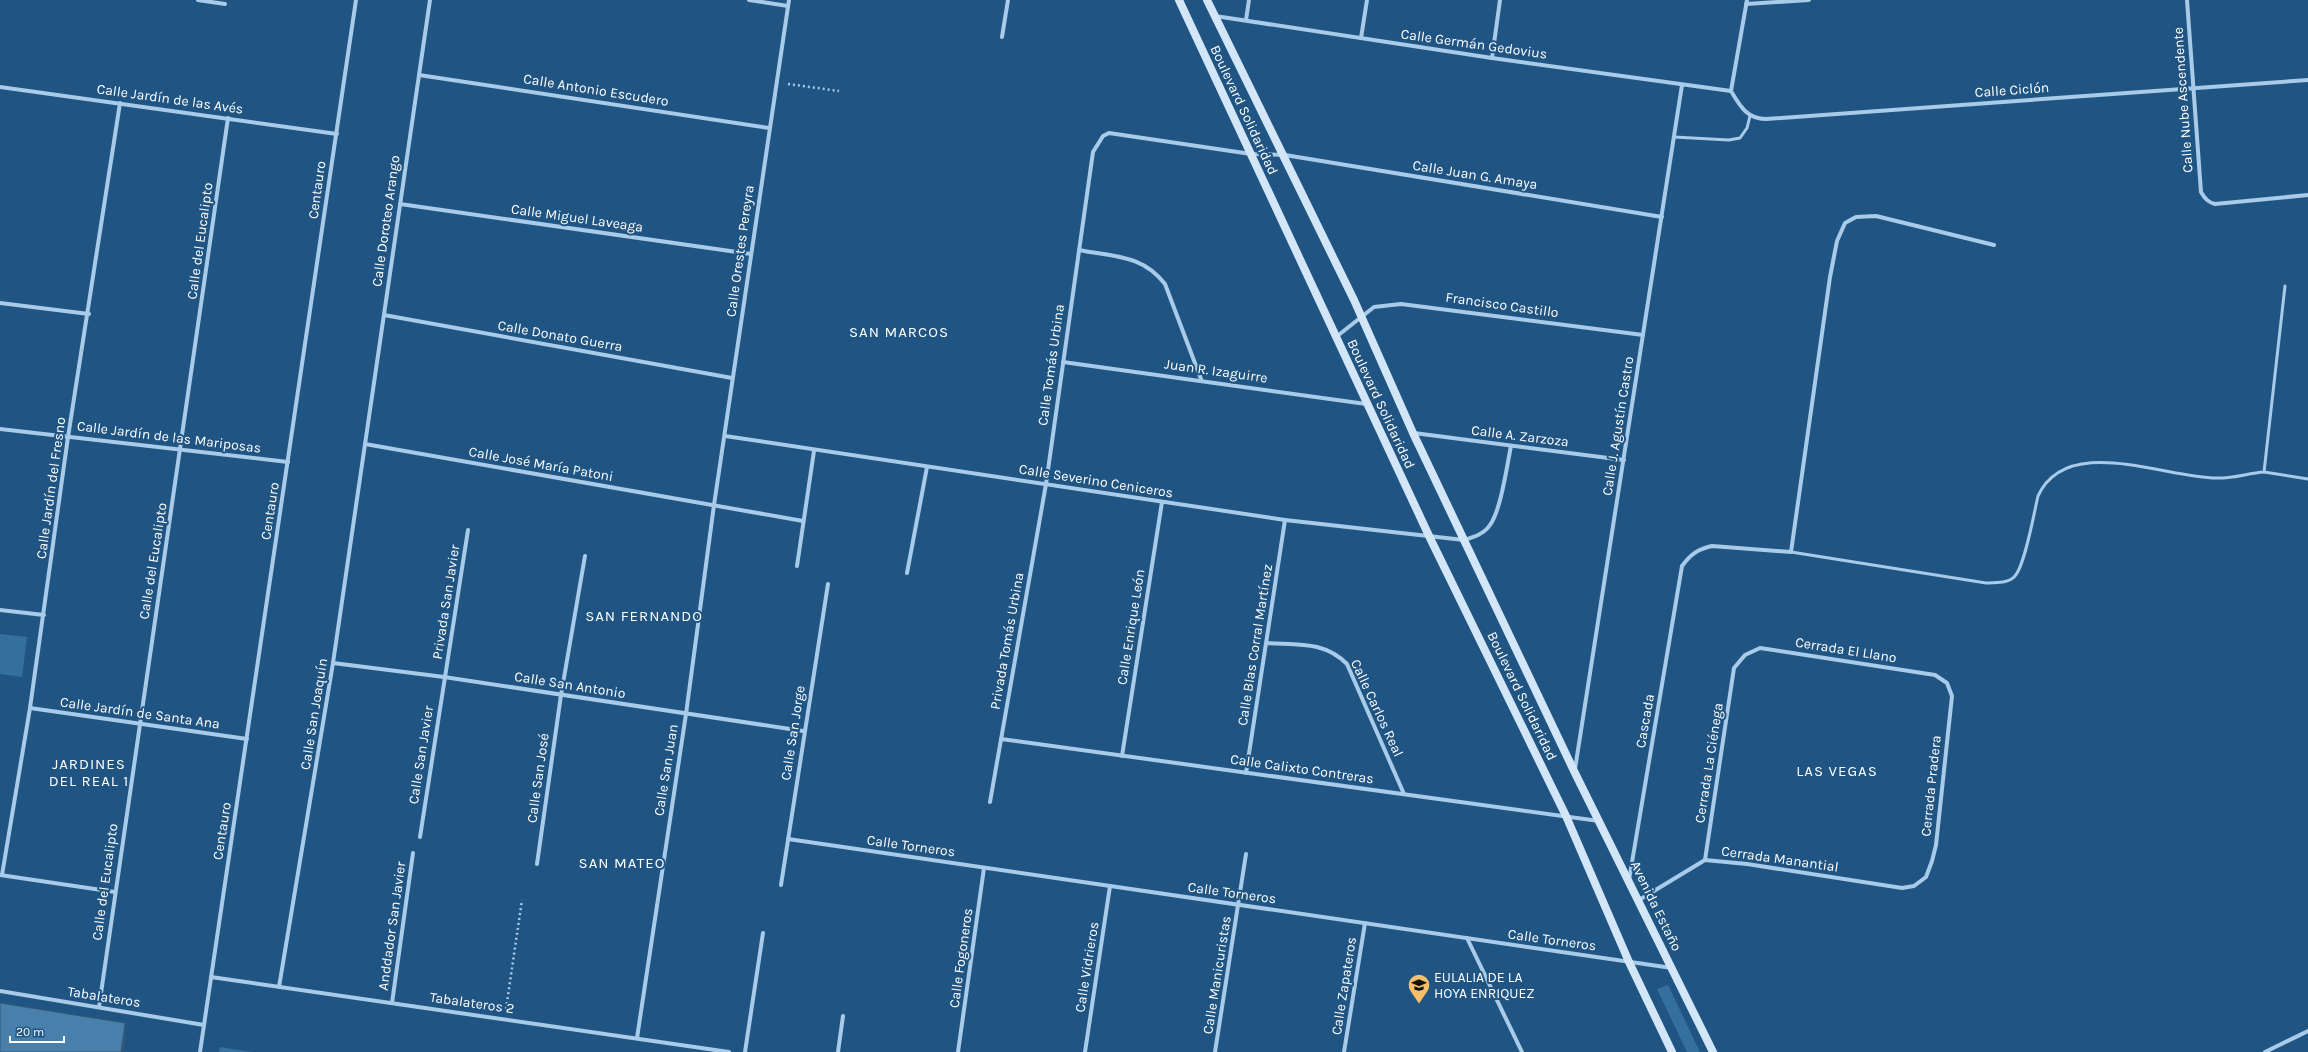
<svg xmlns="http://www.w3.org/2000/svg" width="2308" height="1052" viewBox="0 0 2308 1052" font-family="Karla,sans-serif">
<rect width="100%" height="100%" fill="#205583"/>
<g fill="#346fa0">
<path d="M0,634L27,637L22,677L0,674Z"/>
<path d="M1668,985L1700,1052H1687L1657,989Z"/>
<path d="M220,1047L252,1052H219Z"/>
</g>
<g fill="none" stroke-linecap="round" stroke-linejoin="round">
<g stroke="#a7cbe9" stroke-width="2.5" stroke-dasharray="2 3" stroke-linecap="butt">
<path d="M788,84L839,91"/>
<path d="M506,1009L522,900"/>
</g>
<g stroke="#a7cbe9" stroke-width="3">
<path d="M1674,137L1729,140L1740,138L1747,128L1750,116"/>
<path d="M2264,472L2308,479"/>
<path d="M1791,552L1986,583C1996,582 2008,584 2015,576C2025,565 2034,513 2038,496C2067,433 2165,478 2216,478C2233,479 2248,473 2264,472L2285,286"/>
</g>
<g stroke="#a7cbe9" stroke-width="4">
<path d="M198,0L225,4"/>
<path d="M749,0L788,6"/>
<path d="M2187,0L2201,192C2205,199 2208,202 2215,204L2308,195"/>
<path d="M1746,4L1809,0"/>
<path d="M1215,16L1492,58L1731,91"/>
<path d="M1246,20L1249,0"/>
<path d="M1002,37L1008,0"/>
<path d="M1361,38L1367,0"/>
<path d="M1492,58L1500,0"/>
<path d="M419,75L769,128"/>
<path d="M0,87L337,134"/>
<path d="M1731,91C1740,106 1747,119 1766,119L2308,80"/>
<path d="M1731,91L1747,0"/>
<path d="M400,204L751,254"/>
<path d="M1079,250C1113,257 1142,254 1165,284L1201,379"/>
<path d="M0,303L89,314"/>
<path d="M384,315L732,378"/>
<path d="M1336,337L1374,307L1401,304L1643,335"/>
<path d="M1063,362L1366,404"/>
<path d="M0,429L288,462"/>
<path d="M1414,433L1624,460"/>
<path d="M725,436L1285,520L1464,540C1474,537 1484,534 1490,525C1501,510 1507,465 1511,446"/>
<path d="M365,444L803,521"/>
<path d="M797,566L814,451"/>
<path d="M907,573L927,467"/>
<path d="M0,610L44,615"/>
<path d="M1267,643C1298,645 1324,641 1347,664L1404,794"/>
<path d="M333,663L444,677L803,731"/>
<path d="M30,708L247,739"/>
<path d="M1001,739L1599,821"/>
<path d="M1122,756L1162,502"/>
<path d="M1575,769L1682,85"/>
<path d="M1246,773L1285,520"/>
<path d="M990,802L1046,484L1093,152L1103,136L1109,133L1251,154L1285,155L1662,217"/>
<path d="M420,837L468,530"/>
<path d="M788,839L1672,968"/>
<path d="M537,864L561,695L585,556"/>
<path d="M0,875L115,892"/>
<path d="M2,875L30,708L68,437L120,103"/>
<path d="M1629,880L1682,566C1691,554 1698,549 1712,546L1791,552L1830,277L1837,241L1845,223L1856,217L1876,216L1994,245"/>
<path d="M781,885L828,584"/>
<path d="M1639,900L1705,860L1747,864L1902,888L1914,886L1926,877L1932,861L1936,845L1952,696L1947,683L1935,675L1760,648L1745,655L1734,668L1705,860"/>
<path d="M1467,938L1522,1052"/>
<path d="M211,977L729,1052"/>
<path d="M279,987L333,663L430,0"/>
<path d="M0,991L204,1025"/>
<path d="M392,1003L413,853"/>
<path d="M99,1007L228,118"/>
<path d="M637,1038L686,714L714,505L789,0"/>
<path d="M200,1052L356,0"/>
<path d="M745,1052L763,933"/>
<path d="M838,1052L843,1016"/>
<path d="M958,1052L984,868"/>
<path d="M1085,1052L1110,886"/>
<path d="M1215,1052L1246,854"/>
<path d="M1344,1052L1365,923"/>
<path d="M2265,1052L2308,1031"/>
</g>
<g stroke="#d2e6f7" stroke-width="8">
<path d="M1179,0L1430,538L1566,816L1629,962L1672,1052"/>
<path d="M1207,0L1354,300L1413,433L1574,771L1713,1052"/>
</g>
</g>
<path fill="#335978" d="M125,1023V1042L124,1052H121Z"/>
<path fill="#497fab" stroke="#335978" d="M0,1003L125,1023L121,1052H0Z"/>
<defs>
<g id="school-pin" transform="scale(1.15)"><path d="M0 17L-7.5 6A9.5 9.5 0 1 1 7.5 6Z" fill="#f6bf68" stroke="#205583"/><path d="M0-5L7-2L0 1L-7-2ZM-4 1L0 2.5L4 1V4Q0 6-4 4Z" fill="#111"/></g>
</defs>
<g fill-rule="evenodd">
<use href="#school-pin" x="1419" y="985"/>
</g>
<g text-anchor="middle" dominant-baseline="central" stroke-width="4" stroke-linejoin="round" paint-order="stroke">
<g font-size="14" fill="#fff" stroke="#205583">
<text transform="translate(1474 44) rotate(8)">Calle Germán Gedovius</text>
<text transform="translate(596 90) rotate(9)">Calle Antonio Escudero</text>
<text transform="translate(2012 90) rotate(-4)">Calle Ciclón</text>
<text transform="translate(170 99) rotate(8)">Calle Jardín de las Avés</text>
<text transform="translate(2183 100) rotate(-94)">Calle Nube Ascendente</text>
<text transform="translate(1244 110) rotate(65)">Boulevard Solidaridad</text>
<text transform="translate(1475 175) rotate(9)">Calle Juan G. Amaya</text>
<text transform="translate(317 190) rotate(-82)">Centauro</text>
<text transform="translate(577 218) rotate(8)">Calle Miguel Laveaga</text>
<text transform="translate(386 221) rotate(-82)">Calle Doroteo Arango</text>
<text transform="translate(200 241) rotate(-82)">Calle del Eucalipto</text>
<text transform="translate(740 251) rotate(-82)">Calle Orestes Pereyra</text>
<text transform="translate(1502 305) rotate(8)">Francisco Castillo</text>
<text transform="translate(560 336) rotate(10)">Calle Donato Guerra</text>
<text transform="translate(1051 365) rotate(-82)">Calle Tomás Urbina</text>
<text transform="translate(1216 371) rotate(8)">Juan R. Izaguirre</text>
<text transform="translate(1381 404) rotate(65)">Boulevard Solidaridad</text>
<text transform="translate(1618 426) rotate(-81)">Calle J. Agustín Castro</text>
<text transform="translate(1520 436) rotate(7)">Calle A. Zarzoza</text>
<text transform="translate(169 437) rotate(7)">Calle Jardín de las Mariposas</text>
<text transform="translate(541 464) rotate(10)">Calle José María Patoni</text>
<text transform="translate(1096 481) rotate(9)">Calle Severino Ceniceros</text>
<text transform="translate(51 488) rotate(-82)">Calle Jardín del Fresno</text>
<text transform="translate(270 511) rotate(-81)">Centauro</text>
<text transform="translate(153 561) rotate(-81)">Calle del Eucalipto</text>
<text transform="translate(446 602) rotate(-81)">Privada San Javier</text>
<text transform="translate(1131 627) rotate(-81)">Calle Enrique León</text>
<text transform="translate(1007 641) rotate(-80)">Privada Tomás Urbina</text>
<text transform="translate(1255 645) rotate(-81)">Calle Blas Corral Martínez</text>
<text transform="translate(1846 650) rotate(9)">Cerrada El Llano</text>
<text transform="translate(570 685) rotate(9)">Calle San Antonio</text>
<text transform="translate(1522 696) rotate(64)">Boulevard Solidaridad</text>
<text transform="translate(1377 708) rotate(65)">Calle Carlos Real</text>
<text transform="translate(140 713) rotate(8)">Calle Jardín de Santa Ana</text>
<text transform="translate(314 714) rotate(-81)">Calle San Joaquín</text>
<text transform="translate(1645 721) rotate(-80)">Cascada</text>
<text transform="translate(793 733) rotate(-81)">Calle San Jorge</text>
<text transform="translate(421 755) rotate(-81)">Calle San Javier</text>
<text transform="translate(1709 763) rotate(-81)">Cerrada La Ciénega</text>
<text transform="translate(1302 769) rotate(8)">Calle Calixto Contreras</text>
<text transform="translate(666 770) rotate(-81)">Calle San Juan</text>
<text transform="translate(538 778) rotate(-82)">Calle San José</text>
<text transform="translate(1931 786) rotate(-84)">Cerrada Pradera</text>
<text transform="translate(222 831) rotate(-81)">Centauro</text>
<text transform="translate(911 846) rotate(8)">Calle Torneros</text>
<text transform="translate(1780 859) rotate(8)">Cerrada Manantial</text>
<text transform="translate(105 882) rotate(-82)">Calle del Eucalipto</text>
<text transform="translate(1232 893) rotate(8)">Calle Torneros</text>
<text transform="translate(1656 906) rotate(64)">Avenida Estaño</text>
<text transform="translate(392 926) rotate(-82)">Anddador San Javier</text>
<text transform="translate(1552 940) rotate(8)">Calle Torneros</text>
<text transform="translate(961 958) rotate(-82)">Calle Fogoneros</text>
<text transform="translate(1087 967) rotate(-81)">Calle Vidrieros</text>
<text transform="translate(1217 975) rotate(-81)">Calle Manicuristas</text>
<text transform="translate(1344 986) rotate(-81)">Calle Zapateros</text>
<text transform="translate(104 997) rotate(9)">Tabalateros</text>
<text transform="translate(472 1003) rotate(8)">Tabalateros 2</text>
</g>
<g font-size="14" fill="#fff" stroke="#205583" text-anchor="start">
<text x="1434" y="977">EULALIA DE LA<tspan x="1434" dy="16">HOYA ENRIQUEZ</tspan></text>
</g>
<g font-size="15" letter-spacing="1" fill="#fff" stroke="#205583">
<text x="899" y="332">SAN MARCOS</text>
<text x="644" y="616">SAN FERNANDO</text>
<text x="89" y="764">JARDINES<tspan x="89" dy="17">DEL REAL 1</tspan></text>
<text x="1837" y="771">LAS VEGAS</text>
<text x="622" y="863">SAN MATEO</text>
</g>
</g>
<path d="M10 1036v6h54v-6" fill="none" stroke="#ffffff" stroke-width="2"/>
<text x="16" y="1036" font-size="12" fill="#ffffff" stroke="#205583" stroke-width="3" paint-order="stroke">20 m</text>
</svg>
